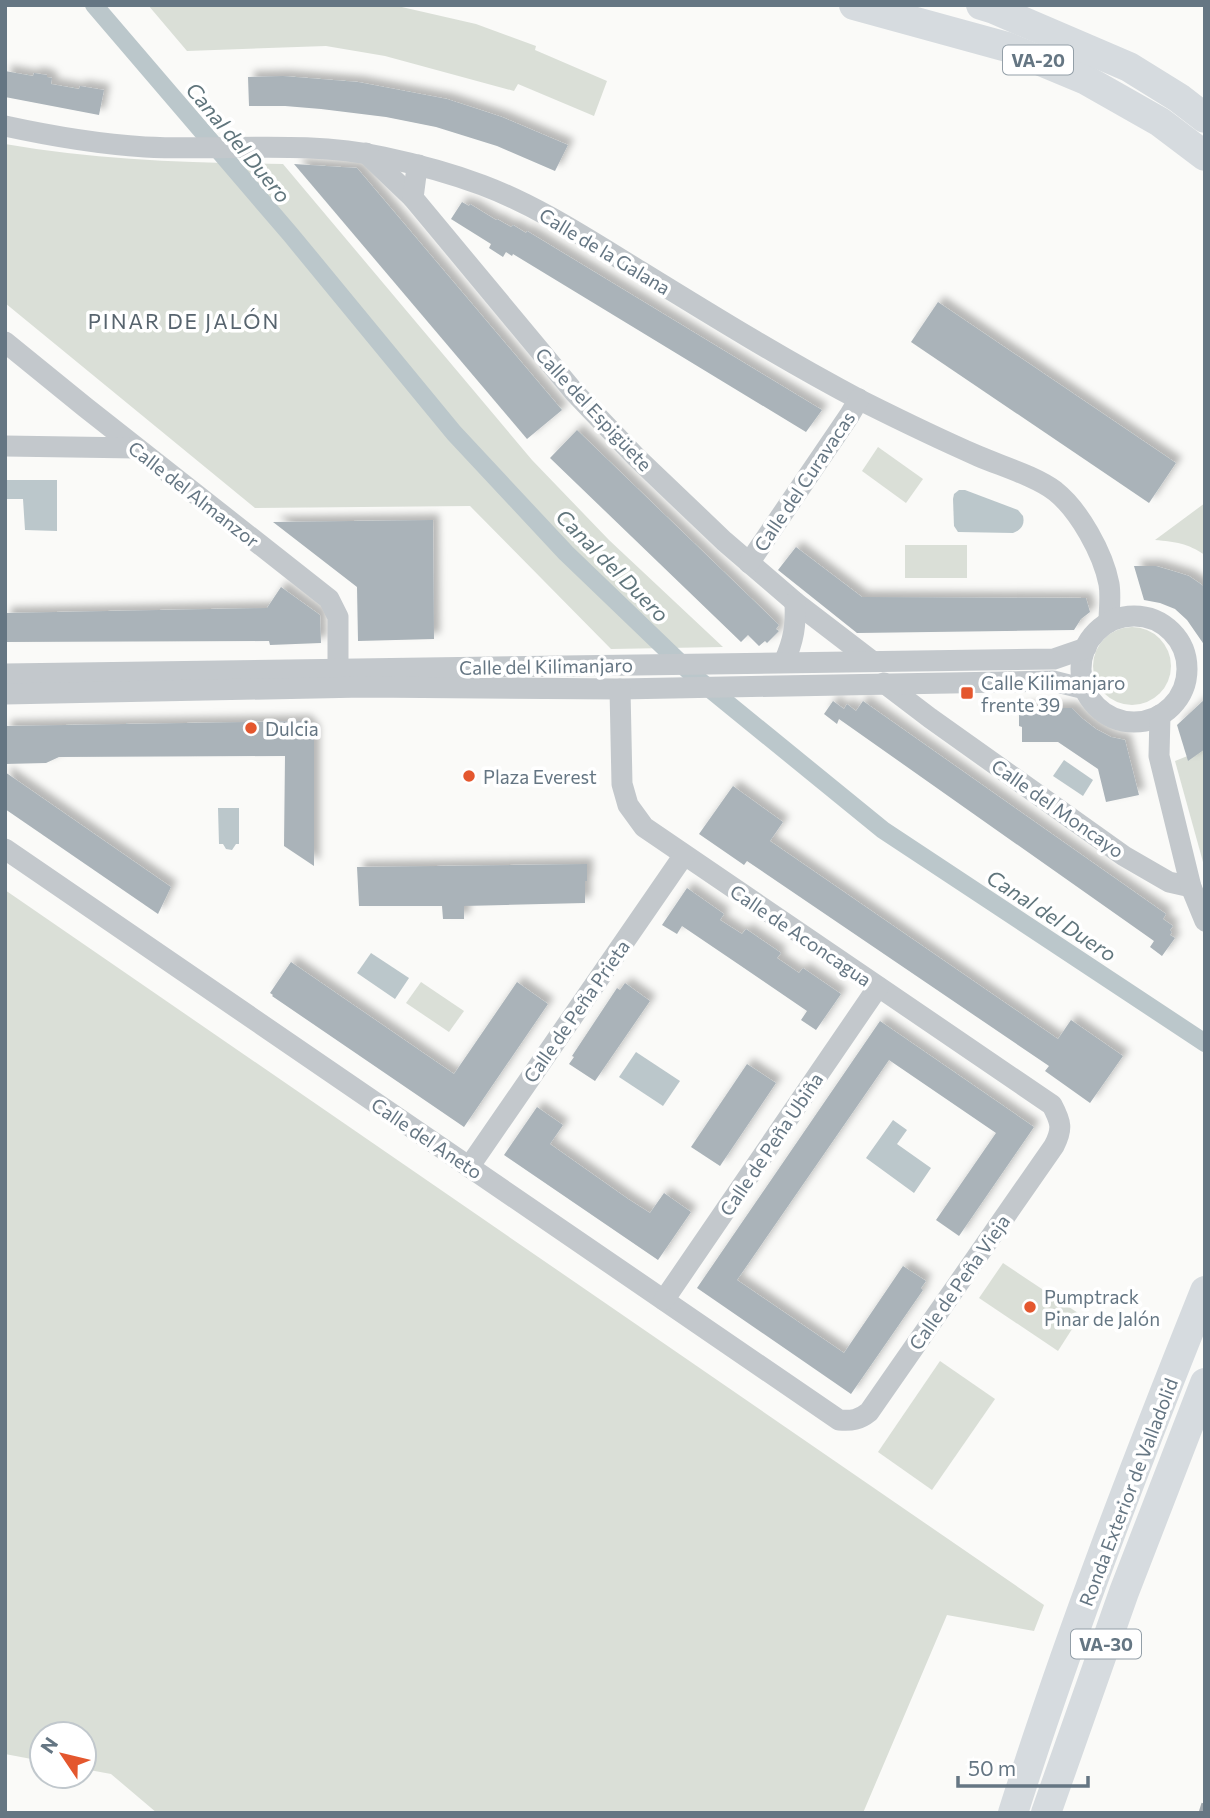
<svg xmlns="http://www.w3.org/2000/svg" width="1210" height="1818" viewBox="0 0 1210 1818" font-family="Commissioner,sans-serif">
<defs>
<filter id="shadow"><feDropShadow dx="6" dy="-6" stdDeviation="3.5" flood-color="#0004"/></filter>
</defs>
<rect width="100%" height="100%" fill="#fafaf8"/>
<g fill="#dadfd7">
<path d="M148,5H393L476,24L536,46L535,50L607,81L594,116L518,84L514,91L385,56L326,46L187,51Z"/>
<path d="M5,144C97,160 190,163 283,164L532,460L609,540L723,647L611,649L470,506L255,508L5,303Z"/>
<path d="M878,447L923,479L906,503L862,471Z"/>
<path d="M1205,503V555C1187,543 1176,542 1155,540Z"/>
<rect x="905" y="545" width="62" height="33"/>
<circle cx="1132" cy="666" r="39"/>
<path d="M1205,749V861L1203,862L1175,761Z"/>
<path d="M5,890L1044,1605L1034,1631L947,1615L863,1813H157L111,1774L84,1769V1734H42V1761L5,1754Z"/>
<path d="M421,982L464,1011L449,1032L406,1003Z"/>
<path d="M1003,1263L1081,1315L1058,1351L979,1298Z"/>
<path d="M940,1361L995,1399L932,1490L878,1452Z"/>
</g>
<g fill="#bbc7cb">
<path d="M5,480H57V531L25,530L23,499H5Z"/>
<path d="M959,490H965L1018,510L1023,516C1025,525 1021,530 1013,533L958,532L954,526L953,499L954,494Z"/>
<path d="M1064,760L1093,780L1083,796L1053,776Z"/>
<path d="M218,808H239V844H236L232,850L226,849L223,844H219Z"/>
<path d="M371,953L409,978L395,999L357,973Z"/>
<path d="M636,1052L680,1081L663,1106L619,1077Z"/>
<path d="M893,1120L907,1130L897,1144L931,1168L914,1193L866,1158Z"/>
</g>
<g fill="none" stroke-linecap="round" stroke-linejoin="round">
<path stroke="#bbc7cb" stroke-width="18" d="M94,5L291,235L454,433L566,553L694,676L883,830L1205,1043"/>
</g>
<g fill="#aab3b9" filter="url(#shadow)">
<path d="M5,71L33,76L34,73L47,75V77L52,78L51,84L79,89L80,86L104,90L99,115L5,97Z"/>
<path d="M283,76L358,82L447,99L502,117L568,145L555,171L497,146L436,127L386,117L321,109L285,106H249L248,77Z"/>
<path d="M294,164L357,168L562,410L527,439Z"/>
<path d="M462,202L469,206L470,204L496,220L497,219L511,227L513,225L526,233L527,231L822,410L806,432L513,254L512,256L506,252L503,257L489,248L491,244L451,219Z"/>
<path d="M938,302L1176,463L1149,503L911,342Z"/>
<path d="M577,430L779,625L776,629L779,631L767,643L765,641L759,646L748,635L741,642L550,458Z"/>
<path d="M433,520L434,639L358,641L357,587L273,522Z"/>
<path d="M796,547L862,597L1086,598L1090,612L1081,619L1074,630L857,633L778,570Z"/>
<path d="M1134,566H1156L1173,571L1189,576L1205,587V646L1187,620L1175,609L1160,603L1144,600Z"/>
<path d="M281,587L320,615L321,643L270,645L269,641L5,642V613L267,608Z"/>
<path d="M1205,699V749L1188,761L1177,725Z"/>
<path d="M833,701L844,709L847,704L856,711L863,701L1166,914L1163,919L1173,926L1170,930L1172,932L1170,935L1175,938L1162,956L1150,947L1154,941L839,719L837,724L824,714Z"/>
<path d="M1019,708H1072L1083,719L1096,729L1111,737L1125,740L1139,795L1106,802L1098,769L1058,742H1022V727L1019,726Z"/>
<path d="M305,721L314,731V866L284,846L285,756L59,757L46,763L5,764V726Z"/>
<path d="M5,772L171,887L158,914L5,809Z"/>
<path d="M733,786L783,822L770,841L1058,1039L1071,1020L1123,1056L1090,1103L1045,1071L1049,1066L747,861L744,865L699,834Z"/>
<path d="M587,864V881H585V903L464,906V919H443L442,906H359L357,867Z"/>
<path d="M687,888L724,914L720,920L742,934L746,929L781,953L777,958L799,973L803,968L841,994L816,1030L801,1020L807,1011L744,968L682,926L677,934L662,925Z"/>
<path d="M291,962L454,1074L517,982L548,1004L464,1127L272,996L273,995L270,993Z"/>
<path d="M625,983L650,1001L595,1081L569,1064L574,1057L572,1056L617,988L620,990Z"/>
<path d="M880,1021L1034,1127L959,1236L936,1220L996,1133L889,1060L737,1280L844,1353L903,1266L926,1281L921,1288L923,1290L851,1394L697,1288Z"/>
<path d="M747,1064L776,1083L720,1166L691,1147Z"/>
<path d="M537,1107L563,1125L550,1144L628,1199L650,1213L664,1193L691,1212L658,1260L504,1155Z"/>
</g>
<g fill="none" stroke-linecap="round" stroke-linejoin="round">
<g stroke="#c3c8cc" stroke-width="21">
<path d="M5,126C51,136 98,144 145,147C224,151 306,140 383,157C416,164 450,173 482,185C538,206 589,240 640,271C713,316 786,361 862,401C900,420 939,439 978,456C1001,466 1035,476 1055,491C1079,510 1103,553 1109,584C1111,596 1109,610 1109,622"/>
<path d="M366,153L413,198"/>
<path d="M419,165L416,175L413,198L575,393L636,457L724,541L795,602L872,661"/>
<path d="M5,342L85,407L329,599L338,617V668"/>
<path d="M5,446L136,448"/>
<path d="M749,563L849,416L859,399"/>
<circle cx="1134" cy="669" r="53"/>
<path d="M784,662C794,640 796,625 795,602"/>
<path d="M5,674L1054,659L1086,648"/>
<path d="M884,683L930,718L1124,856L1169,882L1191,887"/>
<path d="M5,694L364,687L620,689L1053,681L1085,689"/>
<path d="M1160,715L1159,756L1191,887L1205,921"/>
<path d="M5,849L839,1420C852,1421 859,1420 869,1412L1054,1146C1063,1129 1061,1122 1052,1105L644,827L628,805L622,784L620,689"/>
<path d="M469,1167L684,855"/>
<path d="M664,1300L878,987"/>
</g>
<g stroke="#d6dbdf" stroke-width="30">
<path d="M854,5L1007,47L1086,80L1160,122L1205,156"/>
<path d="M981,5L994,9L1129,67L1179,98L1205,118"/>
<path d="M1013,1813C1069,1636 1136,1463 1205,1291"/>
<path d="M1046,1813L1124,1592L1205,1383"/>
</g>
<path stroke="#a2aab0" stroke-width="5" stroke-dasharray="10 5" stroke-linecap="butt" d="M1201,1813L1205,1800"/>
</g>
<g fill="#e4572e" stroke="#fff" stroke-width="2.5">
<rect x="960" y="686" width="14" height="14" rx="3.5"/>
<circle cx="251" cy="728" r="7"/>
<circle cx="469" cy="776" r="7"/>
<circle cx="1030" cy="1307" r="7"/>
</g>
<g text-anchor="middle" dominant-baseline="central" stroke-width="7" stroke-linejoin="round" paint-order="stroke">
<g fill="#fff" stroke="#939fa8" stroke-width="2">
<rect x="1003" y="45.5" width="70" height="29" rx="5"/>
<rect x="1071" y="1629.5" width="70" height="29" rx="5"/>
</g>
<g font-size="18" font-weight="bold" fill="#657683">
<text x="1038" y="60">VA-20</text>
<text x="1106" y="1644">VA-30</text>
</g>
<g font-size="19" fill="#657683" stroke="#fff">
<text transform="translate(605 251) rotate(31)">Calle de la Galana</text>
<text transform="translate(594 409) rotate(47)">Calle del Espigüete</text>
<text transform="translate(804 481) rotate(-56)">Calle del Curavacas</text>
<text transform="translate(194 494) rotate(38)">Calle del Almanzor</text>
<text transform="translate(546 666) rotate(-1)">Calle del Kilimanjaro</text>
<text transform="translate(1058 808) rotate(35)">Calle del Moncayo</text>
<text transform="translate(801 935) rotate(34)">Calle de Aconcagua</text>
<text transform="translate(576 1011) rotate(-55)">Calle de Peña Prieta</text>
<text transform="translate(427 1138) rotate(34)">Calle del Aneto</text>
<text transform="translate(771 1144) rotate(-56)">Calle de Peña Ubiña</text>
<text transform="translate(959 1282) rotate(-55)">Calle de Peña Vieja</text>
<text transform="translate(1128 1492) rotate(-69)">Ronda Exterior de Valladolid</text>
</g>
<g font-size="19" fill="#657683" stroke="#fff" text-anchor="start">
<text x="981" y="682">Calle Kilimanjaro<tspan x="981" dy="22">frente 39</tspan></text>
<text x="265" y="728">Dulcia</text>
<text x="483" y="776">Plaza Everest</text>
<text x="1044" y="1296">Pumptrack<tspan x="1044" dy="22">Pinar de Jalón</tspan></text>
</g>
<g font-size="21" font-style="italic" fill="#60757c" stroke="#fff">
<text transform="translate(239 142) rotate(50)">Canal del Duero</text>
<text transform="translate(613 565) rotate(45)">Canal del Duero</text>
<text transform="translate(1052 915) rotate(33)">Canal del Duero</text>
</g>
<g font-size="21" letter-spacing="2" fill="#57646e" stroke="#fff">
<text x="184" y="320">PINAR DE JALÓN</text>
</g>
</g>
<rect width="1210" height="1818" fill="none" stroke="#657683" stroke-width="14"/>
<g transform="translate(63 1755) rotate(305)"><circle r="33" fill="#ffffff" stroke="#c1c8cd" stroke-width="2"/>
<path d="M0-5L12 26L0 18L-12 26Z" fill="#e4572e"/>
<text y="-10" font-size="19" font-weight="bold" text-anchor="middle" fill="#657683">N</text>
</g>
<path d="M958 1776v10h130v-10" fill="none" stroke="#657683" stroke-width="3.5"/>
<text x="968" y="1776" font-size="21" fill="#657683" stroke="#ffffff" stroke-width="5" paint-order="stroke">50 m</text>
</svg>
